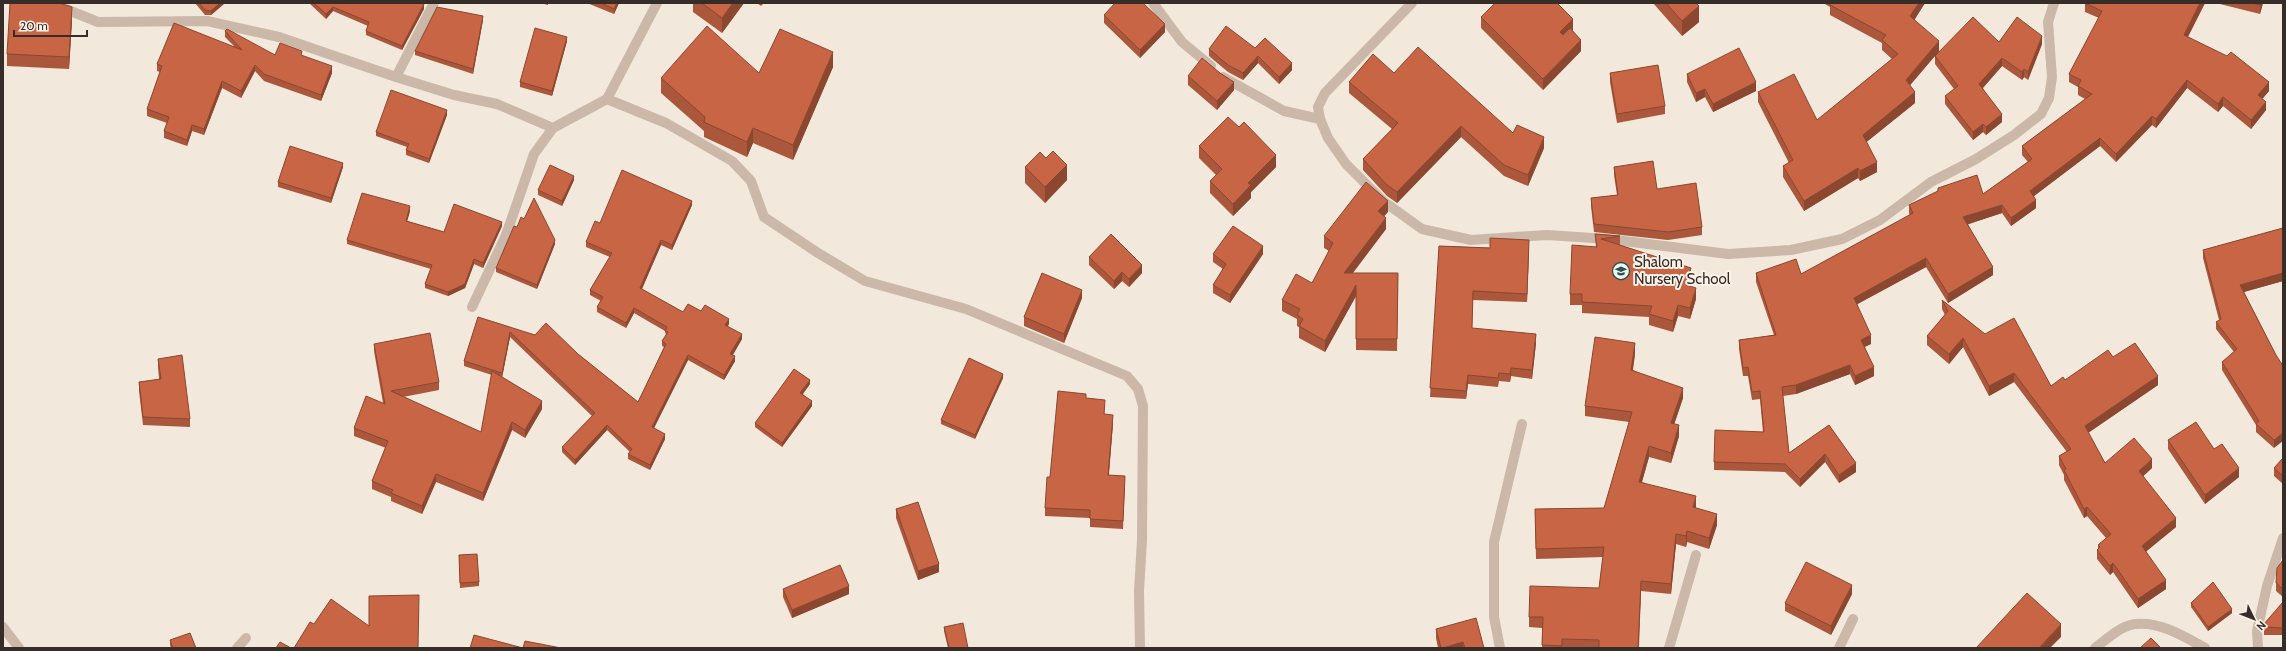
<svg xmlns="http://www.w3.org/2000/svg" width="2286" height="651" viewBox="0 0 2286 651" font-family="Cabin,sans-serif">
<rect width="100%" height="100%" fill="#f2e8dc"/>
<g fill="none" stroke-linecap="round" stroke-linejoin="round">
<g stroke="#cbb8a8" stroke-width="10">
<path d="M51,3L98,22L207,21L279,37L396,77L454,95L497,104L553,128L607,99L666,123L732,161L751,181L764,217L818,253L865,281L966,309L1127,376L1138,389L1143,406L1142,540L1139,591L1140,648"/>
<path d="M1153,3L1182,42L1211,66"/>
<path d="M1412,3L1325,93L1318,107L1320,119L1328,138L1346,164L1383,201L1422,229L1471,240L1547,235L1608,239L1728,254L1791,250L1842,239L1880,220L1931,182L1976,159L2014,135L2041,114L2049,98L2052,77L2048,22L2054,3"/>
<path d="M396,77L434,3"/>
<path d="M1223,77L1284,111L1320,119"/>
<path d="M607,99L657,3"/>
<path d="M472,307L506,235L534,154L553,128"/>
<path d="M3,627L19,648"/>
<path d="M237,648L246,638"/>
<path d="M1500,648L1494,617V542L1522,424"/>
<path d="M1669,648L1696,555"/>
<path d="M1839,648L1853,619"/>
<path d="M2095,648C2107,639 2120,626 2135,624C2160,621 2185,637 2205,648"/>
<path d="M2258,648L2257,631L2267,586L2283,538"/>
</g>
</g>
<g fill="#ab573b">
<path d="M195,3H225L211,15H205Z"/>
<path d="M309,3H420V4L424,9L402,50L366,35V31L368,26L333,11L326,19Z"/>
<path d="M540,3H548V5Z"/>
<path d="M587,3H619L614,14Z"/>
<path d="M693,3H744L722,33L693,12Z"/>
<path d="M757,3H764L761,6Z"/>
<path d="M1653,3H1696L1699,22L1682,36Z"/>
<path d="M1823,3H1925L1914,20L1939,51L1999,42L2042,44L2028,80L2024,77L2022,80L2002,66L1983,88L2002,122L1986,135L1983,132L1973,140L1945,104V96L1954,89L1935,64V56L1910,85L1915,103L1866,142L1877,172L1860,181L1858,178L1804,211L1783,177V166L1789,163L1758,102V92L1817,120L1892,59L1882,50V43L1830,15V7Z"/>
<path d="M2085,3H2205L2188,37L2269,91L2262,99L2266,110L2251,129L2223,106L2218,112L2187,88L2156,128L2152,125L2116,162L2100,146L2034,196L2036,208L2011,226L2002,213L1968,224L1993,275L1948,303L1926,267L1857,304L1871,344L1865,347L1874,376L1855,385L1850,374L1796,394L1783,396L1789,453L1829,425L1856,472L1839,483L1825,462L1800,487L1785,472L1714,470V462L1763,432L1760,399L1752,400L1748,376H1743L1739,349V340L1774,335L1756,282V273L1801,274L1910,215L1909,214V205L1938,191V188L1983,194L2028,162L2022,155V146L2085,99L2078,95V87L2069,82V74L2099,18L2085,12Z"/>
<path d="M2216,3H2263L2260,14Z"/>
<path d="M1104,15L1165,32L1140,58L1104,23Z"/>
<path d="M1481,17L1573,30H1572L1581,51L1543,90L1481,28Z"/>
<path d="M72,20L69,69L7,66V54Z"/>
<path d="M483,20L473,74L415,55V51Z"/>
<path d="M225,31L275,55L302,56L332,73L321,101L264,81L255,71L241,98L222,88L204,135L192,131L187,146L164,138V131L167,123L147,116V109L160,72L157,71V64L234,46L225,37Z"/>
<path d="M567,41L552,96L520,87V82Z"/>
<path d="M1255,48L1292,70L1279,84L1258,63L1243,80L1228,72L1209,56V49Z"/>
<path d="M833,67L793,160L753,143L747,157L704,137V131L661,93V78L759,73Z"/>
<path d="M1394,73L1544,148L1528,186L1504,176L1461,137L1397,203L1387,196L1363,170V159L1392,129L1349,93V82Z"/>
<path d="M1610,73L1665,106V114L1617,123L1610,82Z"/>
<path d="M1687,74L1756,91L1713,112L1705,97L1696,102L1687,82Z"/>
<path d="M1188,76L1234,90L1217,110L1188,85Z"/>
<path d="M447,115L429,163L406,155V150L407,147L376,136V132Z"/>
<path d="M1199,146L1276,167L1251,192V198L1233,216L1210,193V181L1216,175L1199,158Z"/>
<path d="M343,167L331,203L278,187V182Z"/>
<path d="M1025,167L1067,180L1045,203L1025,183Z"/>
<path d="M1614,167L1657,189L1702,227V235L1668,240L1594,232L1591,206V198L1617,195L1614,175Z"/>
<path d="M574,180L562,206L538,195V190Z"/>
<path d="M692,205L672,250L661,245L642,289L683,312L701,311L729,324L728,326L742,339L733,355L735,361L724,380L688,360L654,428L665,439L650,470L628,459V454L630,452L607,430L575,465L562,452V447L592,416L510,337L502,377L542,409L525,438L512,430L483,501L436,482L422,514L391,501V497L372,489V481L386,448L354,436V428L383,403L374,351V344L439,382V390L403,397L481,432L492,375L464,366V361L478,317L578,354L638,402L664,347L662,346V341L666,336L665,331L634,313L626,328L597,312V307L601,301L590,295V290L610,257L586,247V242L600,223Z"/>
<path d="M410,211L407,221L444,232L502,226L483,268L474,264L465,288L448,296L425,288V284L431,269L347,244V240Z"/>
<path d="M1388,212L1384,216L1386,229L1353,273H1398L1397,351L1356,350V296L1325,352L1299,338V327L1297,326V319L1282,311V300L1312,283L1329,251L1324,248V236Z"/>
<path d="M2283,228V281L2244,292L2276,355L2274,448L2256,432V425L2222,370V362L2234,352L2216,329V322L2219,320L2203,258V250Z"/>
<path d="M1595,234L1620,236V245L1691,279L1689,286L1696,299L1690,319L1678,316L1673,332L1649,325V317L1582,313V305H1570V294L1596,247Z"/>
<path d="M555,244L537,289L496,272V268Z"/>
<path d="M1439,246L1529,249L1527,302L1473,300L1472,329L1536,343L1532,379L1511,376L1510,382L1499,381L1498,387L1468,384L1466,399L1430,397Z"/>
<path d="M1213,254H1263L1230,303L1213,293V285L1223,269L1213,262Z"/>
<path d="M1089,257L1142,273L1129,287L1122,281L1114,289L1089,265Z"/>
<path d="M1082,298L1064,343L1024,326V317Z"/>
<path d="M1942,300L1985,334L2051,386L2113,357L2158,385L2088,433L2105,463L2152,468L2143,476L2176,527L2146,551L2166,589L2138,608L2113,572L2110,575L2097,559V550L2098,549V545L2106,538L2087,516L2084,518L2064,480V475L2059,465V456L2067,452L2014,382L1989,396L1963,347L1949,364L1927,345V336L1945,315L1942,309Z"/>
<path d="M1635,354L1633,370L1683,398L1674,424L1679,436L1671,463L1649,457L1642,482L1696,507V508L1717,525L1709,549L1687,542L1686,547L1676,544L1671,594L1641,591L1639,648H1542V628L1529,627V617L1599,588L1603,557L1536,559L1535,509L1604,508L1629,422L1585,416V406Z"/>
<path d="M158,359L190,419V427L143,425L139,391V382L159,379L158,367Z"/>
<path d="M1003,378L975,439L941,424V420Z"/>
<path d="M810,384L803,394L812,406L782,447L755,427V423Z"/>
<path d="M1086,398L1105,408L1104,414L1113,423L1109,475L1125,484L1123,529L1090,527V518L1045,516V508L1050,477Z"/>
<path d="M2168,440L2214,449L2239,477L2205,504L2168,449Z"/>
<path d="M2283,458V484L2274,476V468Z"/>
<path d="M896,509L939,572L918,580L896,518Z"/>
<path d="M459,560L479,582V586L460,588Z"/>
<path d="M2283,560V597L2276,591V583Z"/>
<path d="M783,589L849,594L792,618L783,597Z"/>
<path d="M1852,594L1831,635L1785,611V603Z"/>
<path d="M2283,602V635H2264V624Z"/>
<path d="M2191,603L2232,613L2208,631L2191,607Z"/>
<path d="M944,627L968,648H948L944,631Z"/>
<path d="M1436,629L1484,648H1438L1436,638Z"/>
<path d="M170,640L196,648H171L170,645Z"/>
</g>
<g fill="#8b4730">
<path d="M220,3H225L211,15V11Z"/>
<path d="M617,3H619L614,14V9Z"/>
<path d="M733,3H744L722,33V18Z"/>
<path d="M1919,3H1925L1910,27V16Z"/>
<path d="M2200,3H2205L2184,44V35Z"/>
<path d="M2261,3H2263L2260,14V5Z"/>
<path d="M424,4V9L402,50V46Z"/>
<path d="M1699,6V22L1682,36V21Z"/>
<path d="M72,7V20L69,69V57Z"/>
<path d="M333,7V11L326,19V14Z"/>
<path d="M483,16V20L473,74V69Z"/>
<path d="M1573,19V30L1560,43V32Z"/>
<path d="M1165,24V32L1140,58V50Z"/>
<path d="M2042,36V44L2028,80V72Z"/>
<path d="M567,37V41L552,96V91Z"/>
<path d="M1581,40V51L1543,90V79Z"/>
<path d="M1939,41V51L1906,90V80Z"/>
<path d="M833,52V67L793,160V145Z"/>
<path d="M1258,56V63L1243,80V73Z"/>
<path d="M2002,58V66L1979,92V84Z"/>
<path d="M1292,63V70L1279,84V77Z"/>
<path d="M255,65V71L241,98V91Z"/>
<path d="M332,66V73L321,101V95Z"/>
<path d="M2024,69V77L2022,80V72Z"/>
<path d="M2187,80V88L2156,128V119Z"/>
<path d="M222,81V88L204,135V129Z"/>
<path d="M1234,82V90L1217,110V101Z"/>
<path d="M1756,82V91L1713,112V104Z"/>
<path d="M2269,82V91L2258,104V95Z"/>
<path d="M1705,89V97L1696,102V93Z"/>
<path d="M1915,92V103L1863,145V135Z"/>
<path d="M2223,97V106L2218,112V104Z"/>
<path d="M2266,102V110L2251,129V120Z"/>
<path d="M447,110V115L429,163V159Z"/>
<path d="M2002,114V122L1986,135V127Z"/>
<path d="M2152,116V125L2116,162V154Z"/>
<path d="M1983,124V132L1973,140V132Z"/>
<path d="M192,125V131L187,146V140Z"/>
<path d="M1461,126V137L1397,203V192Z"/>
<path d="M753,128V143L747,157V142Z"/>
<path d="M1544,137V148L1528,186V175Z"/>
<path d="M2100,138V146L2030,199V191Z"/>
<path d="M1276,155V167L1251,192V198L1233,216V204L1248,183Z"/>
<path d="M1877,162V172L1860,181V171Z"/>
<path d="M343,163V167L331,203V198Z"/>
<path d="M1067,165V180L1045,203V187Z"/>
<path d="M1858,168V178L1804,211V201Z"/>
<path d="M574,176V180L562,206V201Z"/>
<path d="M2036,200V208L2011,226V218Z"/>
<path d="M692,201V205L672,250V245Z"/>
<path d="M1388,201V212L1378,223V211Z"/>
<path d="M2002,205V213L1963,226V217Z"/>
<path d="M410,206V211L406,225V221Z"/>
<path d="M1386,218V229L1344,284V273Z"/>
<path d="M502,222V226L483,268V263Z"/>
<path d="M555,240V244L537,289V285Z"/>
<path d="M661,240V245L640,293V288Z"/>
<path d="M1529,240V249L1527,302V294Z"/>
<path d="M1263,246V254L1230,303V295Z"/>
<path d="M1926,258V267L1854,306V298Z"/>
<path d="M474,259V264L465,288L448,296V292Z"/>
<path d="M1142,265V273L1129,287V279Z"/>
<path d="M1993,267V275L1948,303V294Z"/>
<path d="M1691,268V279L1686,296V285Z"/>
<path d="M1122,272V281L1114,289V281Z"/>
<path d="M2283,273V281L2240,293V285Z"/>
<path d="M1356,285V296L1325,352V341Z"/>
<path d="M1696,288V299L1690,319V308Z"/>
<path d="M1082,290V298L1064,343V334Z"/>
<path d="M1678,305V316L1673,332V321Z"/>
<path d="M634,308V313L626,328V323Z"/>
<path d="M729,319V324L725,329V325Z"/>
<path d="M510,332V337L502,378V373Z"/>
<path d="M742,334V339L730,359V354Z"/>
<path d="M1536,334V343L1532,379V370Z"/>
<path d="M1871,335V344L1861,348V340Z"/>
<path d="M1963,338V347L1949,364V354Z"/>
<path d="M1635,343V354L1631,380V370Z"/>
<path d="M688,355V360L652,432V427Z"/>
<path d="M735,356V361L724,380V375Z"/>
<path d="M1850,365V374L1796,394V385Z"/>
<path d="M1874,367V376L1855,385V376Z"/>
<path d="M1511,368V376L1510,382V374Z"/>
<path d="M2014,373V382L1989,396V386Z"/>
<path d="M1003,374V378L975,439V435Z"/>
<path d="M1468,375V384L1466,399V391Z"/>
<path d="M2158,376V385L2085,435V426Z"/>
<path d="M810,380V384L800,397V393Z"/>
<path d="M1683,388V398L1671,434V423Z"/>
<path d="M542,401V409L525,438V430Z"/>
<path d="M812,401V406L782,447V443Z"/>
<path d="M1113,415V423L1108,483V475Z"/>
<path d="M512,422V430L483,501V493Z"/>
<path d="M607,425V430L575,465V460Z"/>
<path d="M1679,425V436L1671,463V453Z"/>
<path d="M2283,433V441L2274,448V440Z"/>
<path d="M665,434V439L650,470V465Z"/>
<path d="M1649,446V457L1639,492V482Z"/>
<path d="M1825,454V462L1800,487V479Z"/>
<path d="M2152,459V468L2139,480V471Z"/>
<path d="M1856,463V472L1839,483V475Z"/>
<path d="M2239,468V477L2205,504V495Z"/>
<path d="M436,474V482L422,514V506Z"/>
<path d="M1696,496V507L1693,518V507Z"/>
<path d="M2087,507V516L2084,518V509Z"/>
<path d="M1717,514V525L1709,549V538Z"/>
<path d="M2176,518V527L2142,555V546Z"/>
<path d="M1687,531V542L1686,547V536Z"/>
<path d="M1676,534V544L1671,594V584Z"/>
<path d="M2113,563V572L2110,575V566Z"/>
<path d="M939,564V572L918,580V571Z"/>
<path d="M2166,580V589L2138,608V599Z"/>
<path d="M1641,581V591L1638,648Z"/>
<path d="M1852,585V594L1831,635V626Z"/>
<path d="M849,586V594L792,618V610Z"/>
<path d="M2232,609V613L2208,631V627Z"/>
<path d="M2061,624V637L2050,648H2039Z"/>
<path d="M1463,642V648H1443Z"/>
</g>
<g fill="#c76545" stroke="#8b4730">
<path d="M10,3H59L72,7L69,57L7,54Z"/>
<path d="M199,3H220L211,11L205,10Z"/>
<path d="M314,3H418L424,4L402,46L366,31L369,22L333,7L326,14Z"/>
<path d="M601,3H617L614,9Z"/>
<path d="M702,3H733L722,18Z"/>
<path d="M1115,3H1143L1165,24L1140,50L1104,15Z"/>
<path d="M1495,3H1557L1573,19L1560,32L1563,35L1570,28L1581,40L1543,79L1481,17Z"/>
<path d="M1666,3H1696L1699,6L1682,21Z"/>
<path d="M1831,3H1919L1910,16L1939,41L1906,80L1915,92L1863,135L1877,162L1860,171L1858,168L1804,201L1783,166L1793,160L1758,92L1794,74L1817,120L1898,54L1882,40L1886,35L1830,5Z"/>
<path d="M2085,3H2200L2184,35L2227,56L2231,52L2269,82L2258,95L2266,102L2251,120L2223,97L2218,104L2187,80L2156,119L2152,116L2116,154L2100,138L2030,191L2036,200L2011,218L2002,205L1963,217L1993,267L1948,294L1926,258L1854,298L1871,335L1861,340L1874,367L1855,376L1850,365L1796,385L1782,387L1789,453L1829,425L1856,463L1839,475L1825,454L1800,479L1785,464L1714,462L1715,430L1764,432L1760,391L1752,392L1748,367L1743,368L1739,340L1776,335L1756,273L1796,259L1801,274L1913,213L1909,205L1938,191V188L1977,175L1983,194L2032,159L2022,146L2092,94L2078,86L2081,80L2069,74L2102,11Z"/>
<path d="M2252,3H2261L2260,5Z"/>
<path d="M437,7L483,16L473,69L415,51Z"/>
<path d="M1973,17L1999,42L2017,17L2042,36L2028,72L2024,69L2022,72L2002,58L1979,84L2002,114L1986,127L1983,124L1973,132L1945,96L1958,86L1935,56Z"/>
<path d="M174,23L242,50L225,31L227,29L275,55L280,43L302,51L301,55L332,66L321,95L264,74L255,65L241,91L222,81L204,129L192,125L187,140L164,131L169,117L147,109L162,66L157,64Z"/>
<path d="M707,26L759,73L780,29L833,52L793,145L753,128L747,142L704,122L705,117L661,78Z"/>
<path d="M1226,26L1255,48L1265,38L1292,63L1279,77L1258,56L1243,73L1228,65L1209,49Z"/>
<path d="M535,28L567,37L552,91L520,82Z"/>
<path d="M1418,47L1513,133L1517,125L1544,137L1528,175L1504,165L1461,126L1397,192L1387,185L1363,159L1398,123L1349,82L1373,54L1394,73Z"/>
<path d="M1739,48L1756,82L1713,104L1705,89L1696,93L1687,74Z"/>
<path d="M1202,58L1220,73L1234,82L1217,101L1188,76Z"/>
<path d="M1658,65L1665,106L1617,114L1610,73Z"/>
<path d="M391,90L447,110L429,159L406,150L409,144L376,132Z"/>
<path d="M1228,117L1239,127L1244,122L1276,155L1248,183L1251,185L1233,204L1210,181L1222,169L1199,146Z"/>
<path d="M290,146L343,163L331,198L278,182Z"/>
<path d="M1053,151L1067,165L1045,187L1025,167L1040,152L1046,158Z"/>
<path d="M1653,161L1657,189L1696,183L1702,227L1668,232L1594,224L1591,198L1618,195L1614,167Z"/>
<path d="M550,165L574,176L562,201L538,190Z"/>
<path d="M622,170L692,201L672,245L661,240L640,288L683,312L688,304L701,311L705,305L729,319L725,325L742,334L730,354L735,356L724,375L688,355L652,427L665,434L650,465L628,454L632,449L607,425L575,460L562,447L595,413L510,332L502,373L464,361L478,317L535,335L546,323L578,354L638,402L666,344L662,341L668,332L665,331L667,327L634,308L626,323L597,307L603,297L590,290L612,253L586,242L595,221L600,223Z"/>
<path d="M1366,182L1388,201L1378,211L1386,218L1344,273H1398L1397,339H1356V285L1325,341L1299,326L1303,319L1297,315L1300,309L1282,300L1296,274L1312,283L1333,243L1324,236Z"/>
<path d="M362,193L410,206L406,221L444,232L454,204L502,222L483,263L474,259L465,284L448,292L425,284L432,265L347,240Z"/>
<path d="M534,198L555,240L537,285L496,268L514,226L517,227L521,217L524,219Z"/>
<path d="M1233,226L1263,246L1230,295L1213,285L1226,264L1213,254Z"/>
<path d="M2283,228V273L2240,285L2276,355L2283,366V433L2274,440L2256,424L2259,421L2222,362L2237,349L2216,322L2221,319L2203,250Z"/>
<path d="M1111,234L1142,265L1129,279L1122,272L1114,281L1089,257Z"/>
<path d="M1595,234L1620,236L1601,239L1691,268L1686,285L1696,288L1690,308L1678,305L1673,321L1649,314L1652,306L1582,302V294H1570L1572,245L1597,247Z"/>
<path d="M1490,238L1529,240L1527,294L1473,291L1472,328L1536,334L1532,370L1511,368L1510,374L1499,373L1498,378L1468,375L1466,391L1430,388L1439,246L1490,248Z"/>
<path d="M1042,273L1082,290L1064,334L1024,317Z"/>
<path d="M1942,300L1985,334L2014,318L2051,386L2063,377L2065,380L2108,350L2113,357L2135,343L2158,376L2085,426L2105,463L2134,438L2152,459L2139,471L2176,518L2142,546L2166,580L2138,599L2113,563L2110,566L2097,550L2100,547L2098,545L2111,534L2087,507L2084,509L2064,470L2066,469L2059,456L2071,449L2014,373L1989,386L1963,338L1949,354L1927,336L1948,311Z"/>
<path d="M430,333L439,382L391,391L481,432L492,371L542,401L525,430L512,422L483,493L436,474L422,506L391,493L393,490L372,481L388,441L354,428L366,396L385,404L374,344Z"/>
<path d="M1595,337L1635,343L1631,370L1683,388L1671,423L1679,425L1671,453L1649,446L1639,482L1696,496L1693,507L1717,514L1709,538L1687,531L1686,536L1676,534L1671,584L1641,581L1638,648H1599V640L1562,639V646L1542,645L1543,617H1529L1530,586L1599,588L1604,547L1536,549L1535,509L1604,508L1632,412L1585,406Z"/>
<path d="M182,355L190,419L143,417L139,382L161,379L158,359Z"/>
<path d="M969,358L1003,374L975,435L941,420Z"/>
<path d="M794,369L810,380L800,393L812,401L782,443L755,423Z"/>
<path d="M1058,391L1086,394V398L1105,400L1104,414L1113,415L1108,475L1125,476L1123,521L1090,519V510L1045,508L1047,477H1050Z"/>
<path d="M2196,422L2214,449L2222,444L2239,468L2205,495L2168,440Z"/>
<path d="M2283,458V476L2274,468Z"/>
<path d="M918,502L939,564L918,571L896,509Z"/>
<path d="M477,554L479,582L460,583L459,555Z"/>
<path d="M2283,560V589L2276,583L2277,568Z"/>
<path d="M1806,562L1852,585L1831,626L1785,603Z"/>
<path d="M840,565L849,586L792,610L783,589Z"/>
<path d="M2213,582L2232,609L2208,627L2191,603Z"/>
<path d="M2027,593L2061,624L2039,648H1976Z"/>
<path d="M419,595L418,648H294L310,622L314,624L331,599L369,626V596Z"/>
<path d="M2283,602V628L2264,627V624Z"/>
<path d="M1476,618L1484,648H1465L1463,642L1443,648H1441L1436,629Z"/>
<path d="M963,623L968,648H949L944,627Z"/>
<path d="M190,633L196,648H173L170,640Z"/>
<path d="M474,635L523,648H470Z"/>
<path d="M2151,638L2161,648H2140Z"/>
<path d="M525,641L561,648H523Z"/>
<path d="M280,642L291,648H276Z"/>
</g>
<defs>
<g id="school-ring" transform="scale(0.9)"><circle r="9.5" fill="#faf2e8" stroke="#1d5559" stroke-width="1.5"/><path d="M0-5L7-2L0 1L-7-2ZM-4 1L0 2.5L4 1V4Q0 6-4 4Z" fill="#1d5559"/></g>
</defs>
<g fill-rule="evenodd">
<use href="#school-ring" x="1621" y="271"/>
</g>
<g text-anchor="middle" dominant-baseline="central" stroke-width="4" stroke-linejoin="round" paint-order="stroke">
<g font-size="15" fill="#372d28" stroke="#faf2e8" text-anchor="start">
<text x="1634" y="262">Shalom<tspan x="1634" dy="17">Nursery School</tspan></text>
</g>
</g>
<rect width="2286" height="651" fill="none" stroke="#372d28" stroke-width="8"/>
<g transform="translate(2254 619) rotate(133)" stroke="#faf2e8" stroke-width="3" paint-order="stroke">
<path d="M0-3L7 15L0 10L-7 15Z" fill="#372d28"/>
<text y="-6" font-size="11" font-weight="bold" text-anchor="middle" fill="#372d28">N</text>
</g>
<path d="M14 30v6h73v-6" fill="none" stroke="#372d28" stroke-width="2"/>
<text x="20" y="30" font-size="12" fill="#372d28" stroke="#faf2e8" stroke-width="3" paint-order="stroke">20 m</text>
</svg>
